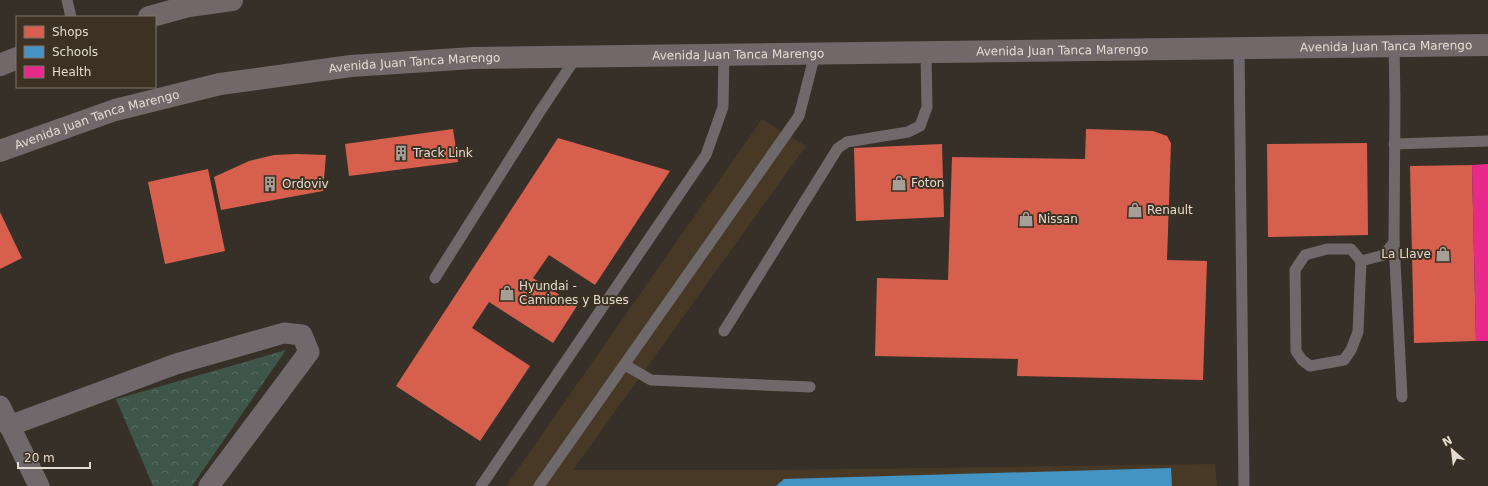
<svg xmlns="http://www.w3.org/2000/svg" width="1488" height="486" viewBox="0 0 1488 486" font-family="'DejaVu Sans',sans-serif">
<defs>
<pattern id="park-crowns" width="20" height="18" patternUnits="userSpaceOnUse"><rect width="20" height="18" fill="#3e5549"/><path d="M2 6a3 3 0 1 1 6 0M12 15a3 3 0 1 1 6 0" fill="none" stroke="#5a6d62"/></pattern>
</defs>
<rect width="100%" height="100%" fill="#363028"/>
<path fill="#473925" d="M762,119L806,146L573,470H771L1215,464L1217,486H506Z"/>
<path fill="url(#park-crowns)" d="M286,350L192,486H153L116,399Z"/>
<g fill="#d6604d">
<path d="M453,129L458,162L349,176L345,144Z"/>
<path d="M1086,129L1153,131L1167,136L1171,143L1167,260L1207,261L1203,380L1017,376L1018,359L875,356L877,278L948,280L952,157L1085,159Z"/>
<path d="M558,138L670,171L595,285L549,255L533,278L577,306L553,343L489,302L472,328L530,366L480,441L396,386Z"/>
<path d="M1367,143L1368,235L1268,237L1267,144Z"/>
<path d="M942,144L944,217L856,221L854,148Z"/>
<path d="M297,154L326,155L323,191L221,210L214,177L249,161L274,155Z"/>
<path d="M1472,165L1476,341L1414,343L1410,166Z"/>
<path d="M208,169L225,251L165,264L148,182Z"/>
<path d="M0,212L22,258L0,269Z"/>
</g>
<path fill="#4393c3" d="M1171,468L1172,486H776L784,479Z"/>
<path fill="#e7298a" d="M1488,164V341H1476L1472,165Z"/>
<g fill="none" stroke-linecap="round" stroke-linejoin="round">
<g stroke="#70696b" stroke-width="11">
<path d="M67,0L71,17"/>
<path d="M1239,48L1244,486"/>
<path d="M1394,144L1488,141"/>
<path d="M1394,242L1402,397"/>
<path d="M1361,261L1358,332L1351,350L1344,360L1310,366L1302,360L1296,351L1295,270L1305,255L1327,249H1351L1361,261L1384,255L1394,242L1395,99L1394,46"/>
<path d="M435,278L539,113L577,56"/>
<path d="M724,331L838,148L847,142L908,132L920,126L927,107L926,53"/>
<path d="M625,365L651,380L810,387"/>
<path d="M481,486L706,155L723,107L724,54"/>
<path d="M539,486L799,116L815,54"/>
</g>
<g stroke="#70696b" stroke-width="21">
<path d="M0,406L39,486"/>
<path d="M9,426L176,364L284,333L302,335L309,352L209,486"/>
</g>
<g stroke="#726869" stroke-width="22">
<path d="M149,17L189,6L232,0"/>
<path d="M0,65L17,58"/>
<path id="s1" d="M0,151L115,110L220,84L351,66L473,58L1488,45"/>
</g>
</g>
<defs>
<g id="building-bare" transform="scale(1.2)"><path d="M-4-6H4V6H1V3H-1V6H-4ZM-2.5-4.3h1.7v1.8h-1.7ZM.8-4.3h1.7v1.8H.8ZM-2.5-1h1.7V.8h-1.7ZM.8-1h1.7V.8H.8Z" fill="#a69f96" stroke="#3c3122" stroke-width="2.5" paint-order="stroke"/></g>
<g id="shop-bare" transform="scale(1.2)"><path d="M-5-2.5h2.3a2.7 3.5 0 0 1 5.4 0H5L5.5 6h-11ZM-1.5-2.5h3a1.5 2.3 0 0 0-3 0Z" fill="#a69f96" stroke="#3c3122" stroke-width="2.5" paint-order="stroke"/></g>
</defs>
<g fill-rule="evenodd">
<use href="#building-bare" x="401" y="153"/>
<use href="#shop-bare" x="899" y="183"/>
<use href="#building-bare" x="270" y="184"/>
<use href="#shop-bare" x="1135" y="210"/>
<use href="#shop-bare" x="1026" y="219"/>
<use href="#shop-bare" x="1443" y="254"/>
<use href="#shop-bare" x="507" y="293"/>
</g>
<g text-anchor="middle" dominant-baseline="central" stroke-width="4" stroke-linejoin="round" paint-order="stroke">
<g font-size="12" fill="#e3dbd2" stroke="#3c3122">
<text stroke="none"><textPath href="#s1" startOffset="1398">Avenida Juan Tanca Marengo</textPath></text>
<text stroke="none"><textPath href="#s1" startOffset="1074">Avenida Juan Tanca Marengo</textPath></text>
<text stroke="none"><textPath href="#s1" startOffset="750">Avenida Juan Tanca Marengo</textPath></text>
<text stroke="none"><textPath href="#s1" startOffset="426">Avenida Juan Tanca Marengo</textPath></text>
<text stroke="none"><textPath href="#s1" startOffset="102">Avenida Juan Tanca Marengo</textPath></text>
</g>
<g font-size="12" fill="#e3dbd2" stroke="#3c3122" text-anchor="start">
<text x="413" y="153">Track Link</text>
<text x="911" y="183">Foton</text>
<text x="282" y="184">Ordoviv</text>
<text x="1147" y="210">Renault</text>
<text x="1038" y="219">Nissan</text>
<text x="1431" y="254" text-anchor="end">La Llave</text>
<text x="519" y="286">Hyundai -<tspan x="519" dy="14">Camiones y Buses</tspan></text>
</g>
</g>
<rect x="16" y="16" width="140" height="72" fill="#3c3122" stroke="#7f7568"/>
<rect x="24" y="26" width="20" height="12" fill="#d6604d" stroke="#7f7568"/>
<text x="52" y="36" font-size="12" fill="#e3dbd2">Shops</text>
<rect x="24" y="46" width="20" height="12" fill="#4393c3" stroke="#7f7568"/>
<text x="52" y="56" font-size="12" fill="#e3dbd2">Schools</text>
<rect x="24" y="66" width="20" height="12" fill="#e7298a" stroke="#7f7568"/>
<text x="52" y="76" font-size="12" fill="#e3dbd2">Health</text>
<g transform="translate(1452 450) rotate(332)" stroke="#3c3122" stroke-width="3" paint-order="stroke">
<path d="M0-3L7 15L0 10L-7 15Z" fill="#e3dbd2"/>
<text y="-6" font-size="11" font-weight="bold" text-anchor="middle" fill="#e3dbd2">N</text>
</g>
<path d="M18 462v6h72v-6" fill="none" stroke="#e3dbd2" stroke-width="2"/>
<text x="24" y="462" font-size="12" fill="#e3dbd2" stroke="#3c3122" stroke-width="3" paint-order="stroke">20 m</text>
</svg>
